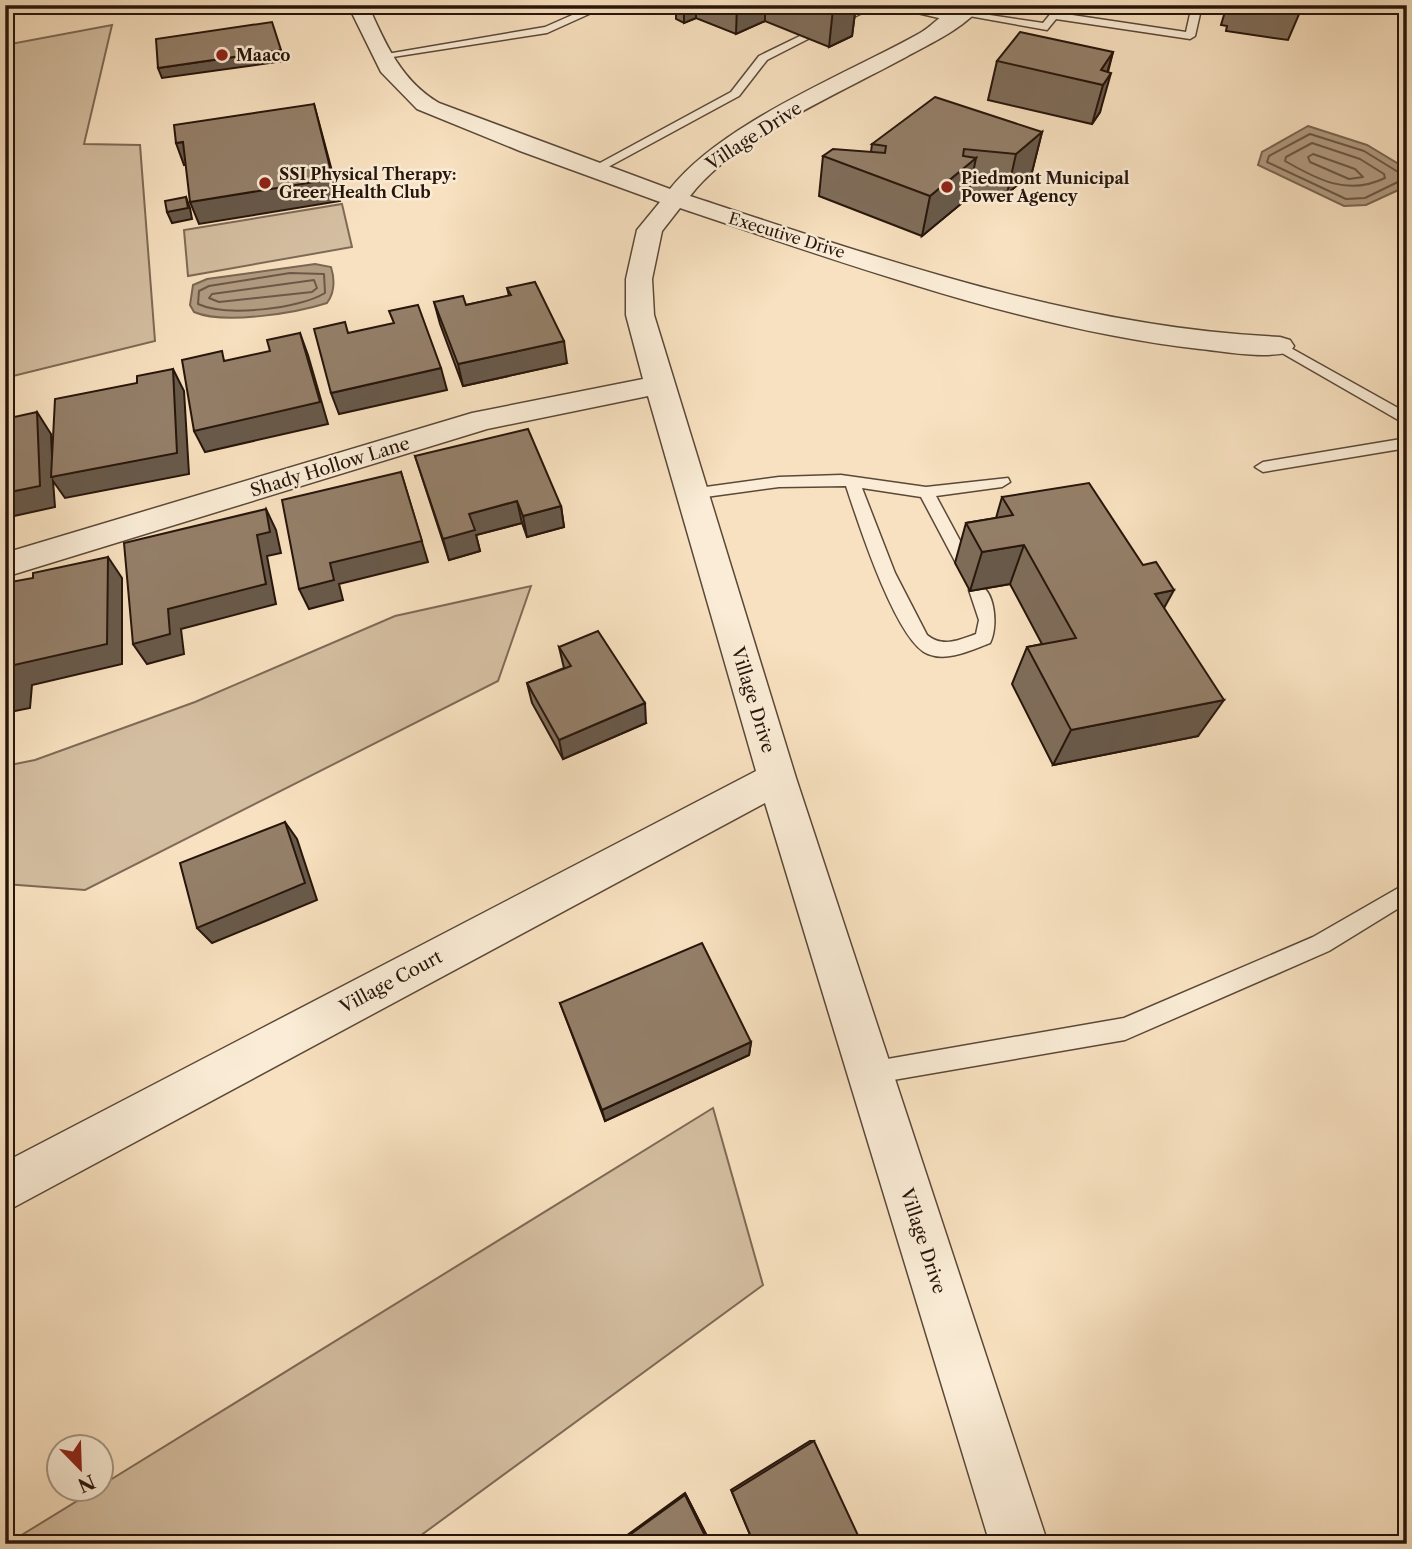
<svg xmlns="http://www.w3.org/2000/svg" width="1412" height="1549" viewBox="0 0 1412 1549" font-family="'Libre Caslon Text',serif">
<rect width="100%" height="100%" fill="#f8e1c0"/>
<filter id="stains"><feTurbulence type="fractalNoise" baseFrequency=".00286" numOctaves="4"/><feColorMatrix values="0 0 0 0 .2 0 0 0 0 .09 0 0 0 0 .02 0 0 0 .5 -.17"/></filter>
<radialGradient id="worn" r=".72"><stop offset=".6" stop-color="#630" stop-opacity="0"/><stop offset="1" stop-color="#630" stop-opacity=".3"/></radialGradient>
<g fill="#d4bea1" stroke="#7e6a56" stroke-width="2">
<path d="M112,25L84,144L140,145L155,341L5,378V45Z"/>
<path d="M342,204L352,247L188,276L184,230Z"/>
<path d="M531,586L498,681L85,890L5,884V766L35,760L195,702L395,616Z"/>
<path d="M713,1108L763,1285L409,1544H7L95,1490H102V1485Z"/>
</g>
<g fill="#b19c82" stroke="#7a6652" stroke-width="2">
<path d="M1308,126L1367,145L1407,169V186L1366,205L1344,206L1258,165L1262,152Z"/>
<path d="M315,264L331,267C335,280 335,292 327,303C296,313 224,325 194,312L190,305L193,285L207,279Z"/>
</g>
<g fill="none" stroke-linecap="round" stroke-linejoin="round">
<g stroke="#6c5846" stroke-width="2">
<path d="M1310,134L1364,151L1403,175L1404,179L1365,198L1346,199L1267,162L1269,156Z"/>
<path d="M1312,143L1360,159L1384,174L1385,178C1348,196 1318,180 1285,161L1286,157Z"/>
<path d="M1313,154L1355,169L1363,177L1349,179L1310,162L1308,157Z"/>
<path d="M290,273L324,274L325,293C299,309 226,317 198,304L199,291L209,286Z"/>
<path d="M314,280L317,288L312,292L219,302L209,298L212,294Z"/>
</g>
<g stroke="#5b4838" stroke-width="3">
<g id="lane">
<path d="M595,5H609L547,33L380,59L375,56L545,27Z"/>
<path d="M864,5H878L836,26L827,24Z"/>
<path d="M883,5H904L961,19L956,22Z"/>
<path d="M1192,5H1202L1195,36L1190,39L1056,19L1047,30L958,14L963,11L1043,23L1052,12L1186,32Z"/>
<path d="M804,34L809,37L808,39L767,60L739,96L597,173L587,170L731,92L759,56Z"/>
<path d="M1280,342L1407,413V425L1275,349L1273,346Z"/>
<path d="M1407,438V448L1263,472L1255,467L1263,462Z"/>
<path d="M841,475L926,487L1008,478L1010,482L1002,487L936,496L971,561L963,567L957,565L921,497L862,488L895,573L927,635C943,648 959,640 976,634L979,620L969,590L977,584C996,589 998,628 990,643C971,650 948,662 928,654C896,642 857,519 846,486L779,487L691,499L683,494L691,489L779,477Z"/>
<path d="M1407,883V903L1329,951L1125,1040L870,1084L862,1081L859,1073L862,1065L870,1062L1124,1018L1313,937Z"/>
</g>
</g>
<g stroke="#5b4838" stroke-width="3">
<path id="street" d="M348,5H368C385,43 401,81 439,103L670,189C723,122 845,75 920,33C933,26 946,9 960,5C966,4 975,5 982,5C965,28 931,43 906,57C842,92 734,138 690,196C882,259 1077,328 1280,337L1290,340L1294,346L1290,352C1262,359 1228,352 1200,349C1029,330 844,263 680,208L662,231L652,279L654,315L796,778L1048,1544H990L765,803L5,1212V1162L756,771L648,396L487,429L5,577V553L472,413L643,379L626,315V279L637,230L660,202L520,151L417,109L381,72Z"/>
</g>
<use href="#lane" fill="#faecd6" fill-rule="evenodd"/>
<use href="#street" fill="#faecd6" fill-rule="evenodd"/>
</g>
<g fill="#7f6d5a" stroke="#27150b" stroke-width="2">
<path d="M665,5H856L852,36L829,47L765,21L736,34L696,18L684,23L676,19V11Z"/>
<path d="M1227,5H1303L1288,40L1226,31L1227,26L1221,25Z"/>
<path d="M1113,52L1108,72L1100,112L1092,124L988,100L997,61Z"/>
<path d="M1042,132L1032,172L1007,194L969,191L968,198L922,236L819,196L823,156L871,152L872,144Z"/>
<path d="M507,288L567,363L463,386L440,324L434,302L466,305L509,296Z"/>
<path d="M415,456L561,506L564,527L527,537L522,523L476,535L480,551L449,560Z"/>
<path d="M1002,497L1164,608L1198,736L1053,765L1012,684L1027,647L1042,644L1010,584L970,591L955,563L966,523L996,518Z"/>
<path d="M559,647L646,723L563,759L532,703L527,683L564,668Z"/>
<path d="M560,1003L751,1042L749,1055L605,1121Z"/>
<path d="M810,1441H814L754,1544L731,1490Z"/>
<path d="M685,1493L711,1544H615Z"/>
</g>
<g fill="#68594a" stroke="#27150b" stroke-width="2">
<path d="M13,5H60L16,11Z"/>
<path d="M684,5H696V18L684,23Z"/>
<path d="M737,5H765V21L736,34Z"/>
<path d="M841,5H856L852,36L829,47L833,9Z"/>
<path d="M281,50L284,61L162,78L158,68Z"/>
<path d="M1113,52L1104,83L1111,73L1100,112L1092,124L1103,85L1101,70Z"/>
<path d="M314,104L340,201L199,224L190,202Z"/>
<path d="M1042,132L1032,172L1007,194L1016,154Z"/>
<path d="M183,142L192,163L184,165L176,143Z"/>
<path d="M976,158L968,198L922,236L930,196Z"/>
<path d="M186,197L190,208L192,219L172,223L167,212Z"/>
<path d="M300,333L308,355L328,424L205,452L194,431Z"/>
<path d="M564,341L567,363L463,386L458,364Z"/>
<path d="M441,368L447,390L339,414L331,393Z"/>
<path d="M173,369L184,391L189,474L65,498L53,481L55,507L5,518V493L37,412L51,434L53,477Z"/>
<path d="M401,472L428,562L339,584L343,600L309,609L299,589Z"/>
<path d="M517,501L522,523L476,535L480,551L449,560L443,539L469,514Z"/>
<path d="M561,506L564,527L527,537L523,516Z"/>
<path d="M266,509L276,530L281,553L267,556L276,604L181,629L184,654L147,664L133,644L168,609L257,535Z"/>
<path d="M1024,545L1010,584L970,591L982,552Z"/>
<path d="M108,557L122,578V664L32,685L30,708L5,713V690L14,665Z"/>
<path d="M1174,590L1153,628L1155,594Z"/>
<path d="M1224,700L1198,736L1053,765L1071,730Z"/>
<path d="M645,703L646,723L563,759L559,740Z"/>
<path d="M285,822L297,839L317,900L212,943L197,928Z"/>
<path d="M751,1042L749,1055L605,1121L602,1110Z"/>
<path d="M685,1493L711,1544H709L685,1495Z"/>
<path d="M572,1538L574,1544H567L566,1542Z"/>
</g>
<g fill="#947f69" stroke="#27150b" stroke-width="2">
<path d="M822,5H841L833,9Z"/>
<path d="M272,22L281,50L158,68L156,39Z"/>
<path d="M1020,32L1113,52L1101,70L1111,73L1103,85L997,61Z"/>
<path d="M935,97L1042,132L1016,154L964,149L963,156L976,158L930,196L823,156L833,149L885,153L886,146L872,144Z"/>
<path d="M314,104L333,179L190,202L183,142L176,143L174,125Z"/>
<path d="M186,197L188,208L167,212L165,201Z"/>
<path d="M535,282L564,341L458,364L434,302L463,296L466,305L511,295L507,288Z"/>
<path d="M418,305L441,368L331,393L314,329L345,322L348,333L394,323L389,311Z"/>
<path d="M300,333L320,402L194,431L182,360L222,351L224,361L270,351L267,340Z"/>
<path d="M173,369L177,453L51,477L55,399L137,383V376Z"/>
<path d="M37,412L40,486L5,493V419Z"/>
<path d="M528,429L561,506L523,516L517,501L469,514L475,530L443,539L415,456Z"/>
<path d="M401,472L422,541L330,563L334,580L299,589L282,500Z"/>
<path d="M1089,483L1143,565L1156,562L1174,590L1155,594L1224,700L1071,730L1027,647L1076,638L1024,545L982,552L966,523L1013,515L1002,497Z"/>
<path d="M266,509L270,532L257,535L266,584L168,609L170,634L133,644L124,543Z"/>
<path d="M108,557L107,644L14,665L12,688L5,690V583L33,578V573Z"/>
<path d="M598,631L645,703L559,740L527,683L571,666L559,647Z"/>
<path d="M285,822L305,883L197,928L180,863Z"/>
<path d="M702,943L751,1042L602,1110L560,1003Z"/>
<path d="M814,1441L862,1544H754L732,1492Z"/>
<path d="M685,1495L709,1544H617Z"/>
</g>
<g fill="#8f2418" stroke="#faecd6" stroke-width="2.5">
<circle cx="222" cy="55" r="7"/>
<circle cx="265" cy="183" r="7"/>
<circle cx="947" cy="187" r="7"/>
</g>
<g text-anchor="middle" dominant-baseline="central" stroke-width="5" stroke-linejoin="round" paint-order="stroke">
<g font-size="16" font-weight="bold" fill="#27150b" stroke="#faecd6" text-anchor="start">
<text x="236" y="55">Maaco</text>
<text x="279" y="174">SSI Physical Therapy:<tspan x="279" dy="18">Greer Health Club</tspan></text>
<text x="961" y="178">Piedmont Municipal<tspan x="961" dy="18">Power Agency</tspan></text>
</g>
<g font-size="16" fill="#27150b" stroke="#faecd6">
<text transform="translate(787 235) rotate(17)">Executive Drive</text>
</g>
<g font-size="18" fill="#27150b" stroke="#faecd6">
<text transform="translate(754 136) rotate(-33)">Village Drive</text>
<text transform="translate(330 467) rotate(-17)">Shady Hollow Lane</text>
<text transform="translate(753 700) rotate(73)">Village Drive</text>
<text transform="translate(391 982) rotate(-28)">Village Court</text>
<text transform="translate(923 1241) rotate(72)">Village Drive</text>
</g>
</g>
<rect width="1412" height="1549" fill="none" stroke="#f8e1c0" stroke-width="28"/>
<rect x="7" y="7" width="1398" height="1535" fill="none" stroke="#27150b" stroke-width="3.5"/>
<rect x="14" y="14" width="1384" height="1521" fill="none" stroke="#27150b" stroke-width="2"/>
<g transform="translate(80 1468) rotate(157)"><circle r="33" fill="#faecd6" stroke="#a69685" stroke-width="2"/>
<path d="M0-5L12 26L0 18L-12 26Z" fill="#8f2418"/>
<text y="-10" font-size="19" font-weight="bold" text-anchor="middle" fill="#27150b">N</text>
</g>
<rect width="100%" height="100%" filter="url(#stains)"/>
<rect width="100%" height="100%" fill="url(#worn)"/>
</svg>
